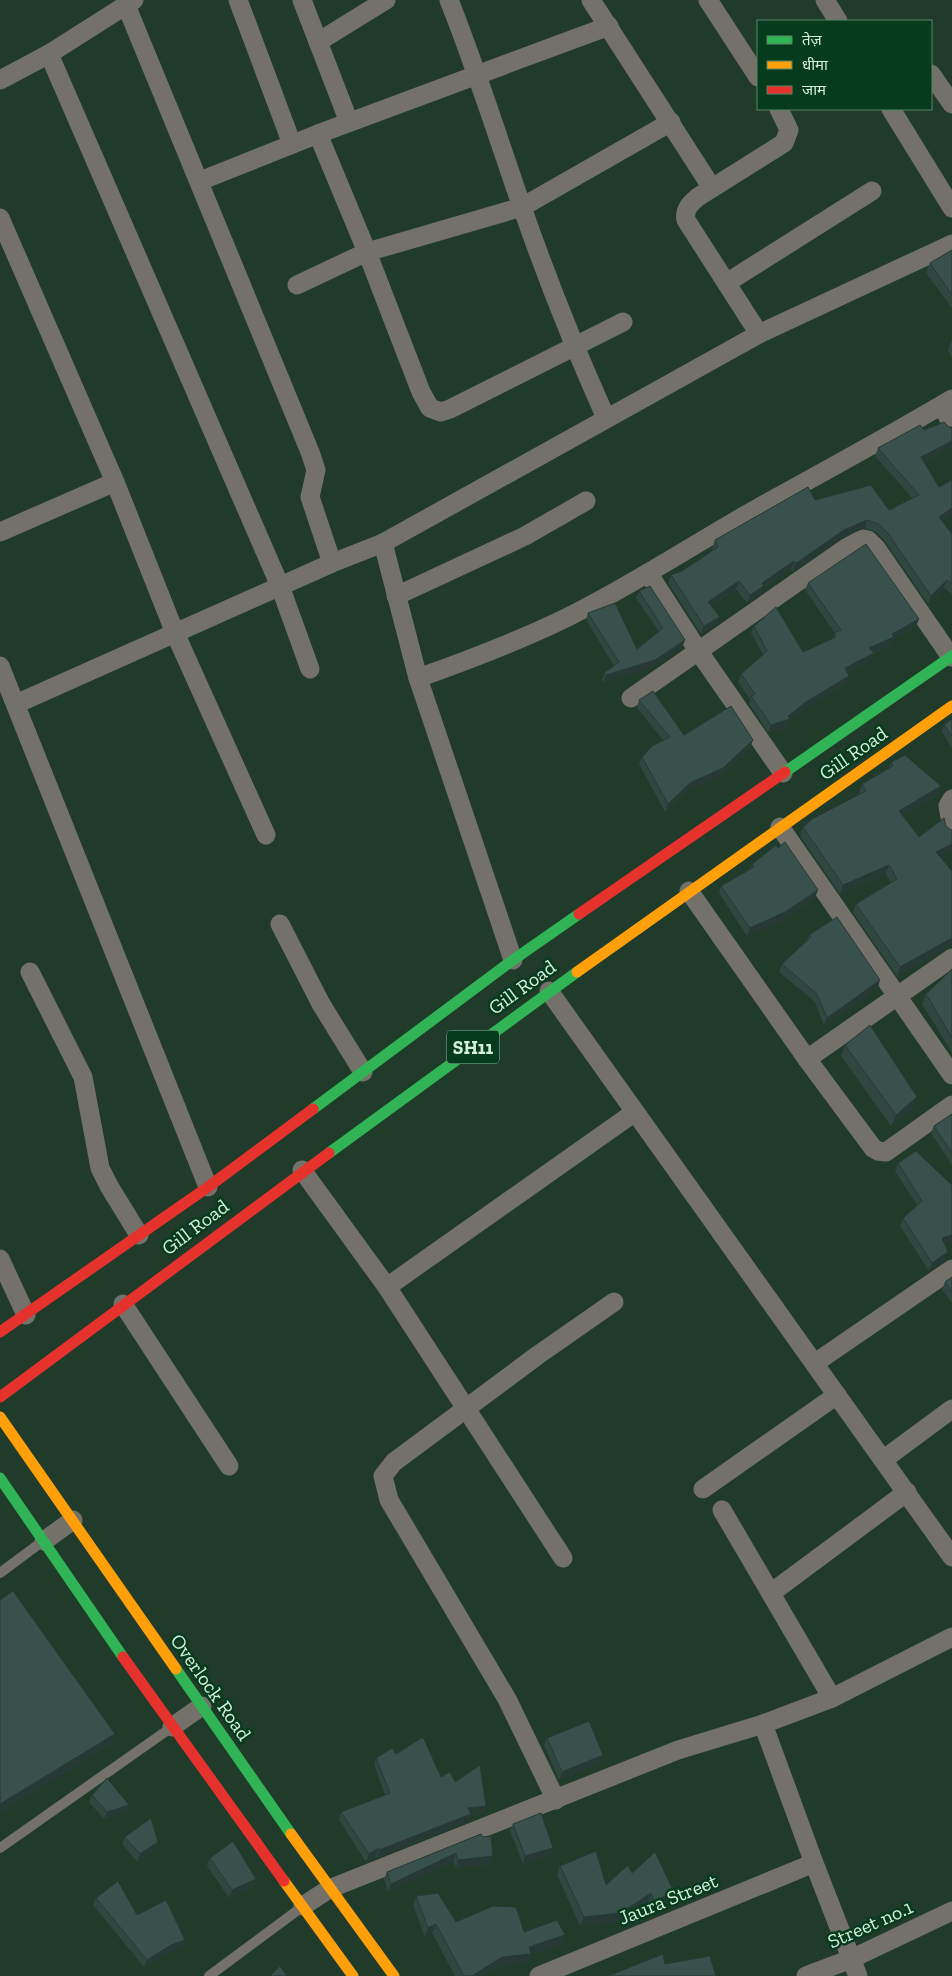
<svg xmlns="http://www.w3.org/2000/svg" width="952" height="1976" viewBox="0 0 952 1976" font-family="'Zilla Slab','Noto Sans Devanagari',serif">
<rect width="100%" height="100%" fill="#203b2a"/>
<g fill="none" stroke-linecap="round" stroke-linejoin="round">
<g stroke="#74716b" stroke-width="10">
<path d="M0,1573L43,1541"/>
<path d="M0,1848L172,1727"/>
<path d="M209,1976L302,1907"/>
</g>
<g stroke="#74716b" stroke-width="19">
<path d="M238,0L292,144"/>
<path d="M302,0L349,122"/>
<path d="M449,0C476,68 498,138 522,207C547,279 575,349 606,418"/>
<path d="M591,0L712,188"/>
<path d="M708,0L758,77"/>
<path d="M825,0L838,21"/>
<path d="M126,5L310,452L316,470L310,497L332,563"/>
<path d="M318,42L386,0"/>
<path d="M49,54L280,586L310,669"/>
<path d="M931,74L952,104"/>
<path d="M0,80L49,54L134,0"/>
<path d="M891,109L952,208"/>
<path d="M318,134L367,252L421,392L430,408L441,412L450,409L623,322"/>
<path d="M200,181L318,134L609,26"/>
<path d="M0,218L115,482L175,633L266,835"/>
<path d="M728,282L872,191"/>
<path d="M297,285L367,252L522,207L671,122"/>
<path d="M759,334L686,220C684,209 690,204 698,197L784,143L789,130L779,109"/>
<path d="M942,405L952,425"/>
<path d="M0,532L115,482"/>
<path d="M383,543L418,678L513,960"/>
<path d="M648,573L699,652L783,773"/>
<path d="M396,596L525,536L586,501"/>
<path d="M0,666L208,1187"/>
<path d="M418,678C469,660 519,641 568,617C633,585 694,544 758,508C823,472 888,437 952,399"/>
<path d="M631,698L846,548L863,539L868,540L876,548L951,657"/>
<path d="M16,704L332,563L383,543L759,334L952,244"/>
<path d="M952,799L948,806L952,828"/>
<path d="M780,827L952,1075"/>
<path d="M689,891L807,1059L873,1148L878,1151L886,1152L952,1105"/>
<path d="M280,924L321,1004L363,1072"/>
<path d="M30,972L83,1077L100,1168L109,1186L139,1235"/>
<path d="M549,991L952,1557"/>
<path d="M807,1059L952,958"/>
<path d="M302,1170L387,1287L563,1558"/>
<path d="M0,1259L26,1315"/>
<path d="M387,1287L635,1112"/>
<path d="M123,1304L229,1466"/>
<path d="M815,1363L952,1269"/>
<path d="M883,1460L952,1409"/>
<path d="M703,1489L837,1395"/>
<path d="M722,1510L832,1698"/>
<path d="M44,1541L73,1520"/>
<path d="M771,1593L907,1492"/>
<path d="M763,1724L832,1698L952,1637"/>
<path d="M172,1727L202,1706"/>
<path d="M556,1800L507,1699L389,1500L383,1476L394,1462L538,1355L614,1302"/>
<path d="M303,1906L329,1889L678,1750L763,1724L814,1863L858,1976"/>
<path d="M539,1976L814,1863"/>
<path d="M806,1976L851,1959L952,1911"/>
</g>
<g stroke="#30b455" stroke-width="11">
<path d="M785,772L952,656"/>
<path d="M313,1109L513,960L579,914"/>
<path d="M329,1153L577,972"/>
<path d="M0,1478L123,1657"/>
<path d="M176,1669L291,1834"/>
</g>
<g stroke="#ff9f0a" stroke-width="11">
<path d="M577,972L952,706"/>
<path d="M0,1417L176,1669"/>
<path d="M291,1834L394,1976"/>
<path d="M284,1881L353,1976"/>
</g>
<g stroke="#e5322d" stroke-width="11">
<path d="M579,914L785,772"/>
<path d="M0,1332L208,1187L313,1109"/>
<path d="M0,1397L329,1153"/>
<path d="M123,1657L284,1881"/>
</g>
</g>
<g fill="#304641">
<path d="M952,250V308L926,273L930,263Z"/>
<path d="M951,341H952V358L948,350Z"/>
<path d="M949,427H952V447L924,462L952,514L942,521L952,534V594L944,588L928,604L884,540L876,532L865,528L841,538L793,572L791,569L763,588L761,594L747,603L736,589L711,606L720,617L717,624L701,634L668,583L671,575L682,571L713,551L712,548L715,540L815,500L889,510L912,498L875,456L878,448L924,430Z"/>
<path d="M808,583L916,626L894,638L892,645L873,653L871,661L847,673L849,676L847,683L803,710L790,720L788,727L768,732L749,704L750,699L738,682L741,674L763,655L751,633L754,626L803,652L832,639L835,633L805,590Z"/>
<path d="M639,591L685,640L682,647L653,667L603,683L602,680L604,673L614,666L586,620L588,613L637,649L659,632L636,598Z"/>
<path d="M639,700L684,735L750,748L721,775L687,790L665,812L639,764L642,757L663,740L637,708Z"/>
<path d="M952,719V748L942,732L944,725Z"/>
<path d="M891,762L941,786L938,795L903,816L919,837L940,857L952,871V945L897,976L853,913L856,904L891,883L886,874L840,894L800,836L803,827L860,794L859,793L862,784L889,768Z"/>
<path d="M752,864L815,898L783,920L747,936L719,893L721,886L750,869Z"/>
<path d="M809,935L878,987L824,1025L815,1002L779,972L782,964L806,942Z"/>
<path d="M952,969V1053L922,1004L926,994Z"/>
<path d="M845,1045L913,1108L891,1126L841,1056Z"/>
<path d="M952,1114V1165L931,1133L934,1126Z"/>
<path d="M898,1163L952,1185V1241L944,1244L945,1260L929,1271L900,1226L903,1218L917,1205L895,1171Z"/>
<path d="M952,1277V1303L942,1290L945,1282Z"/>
<path d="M547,1738L603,1755L600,1763L559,1780L544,1745Z"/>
<path d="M396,1754L441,1777L455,1782L486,1806L483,1813L471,1815L468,1821L377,1858L376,1856L366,1862L339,1820L341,1812L385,1795L374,1765L376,1758Z"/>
<path d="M92,1795L129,1805L127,1812L104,1819L89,1802Z"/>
<path d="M513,1824L550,1855L523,1864L510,1831Z"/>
<path d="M481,1834L491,1864L456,1868L453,1861L388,1892L384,1879L387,1872Z"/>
<path d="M125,1837L158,1842L155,1850L137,1862L122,1844Z"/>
<path d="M210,1858L253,1887L229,1898L207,1866Z"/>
<path d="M560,1866L606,1885L632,1873L674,1892L671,1902L650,1911L648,1903L618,1923L580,1926L557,1875Z"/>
<path d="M416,1896L456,1922L524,1932L565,1935L561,1944L531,1954L528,1963L499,1966L483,1976H455L432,1933L425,1937L413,1905Z"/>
<path d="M96,1898L183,1948L168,1952L144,1967L93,1905Z"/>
</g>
<g fill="#273935">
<path d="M952,441V447L918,465L921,457Z"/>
<path d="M952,508V514L937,525L939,517Z"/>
<path d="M867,520L865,528L841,538L793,572L795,564L844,530Z"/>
<path d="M794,561L791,569L763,588L761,594L747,603L750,595L762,583Z"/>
<path d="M947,580L944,588L928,604L931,596Z"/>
<path d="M739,581L736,589L705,610L708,602Z"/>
<path d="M720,617L717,624L701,634L704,626Z"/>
<path d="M919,619L916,626L894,638L892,645L866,655L869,648L892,634Z"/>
<path d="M685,640L682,647L653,667L603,683L606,675Z"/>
<path d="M874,653L871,661L842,676L845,668Z"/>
<path d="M849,676L847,683L803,710L790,720L788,727L768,732L771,725L788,716L806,702Z"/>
<path d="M753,740L750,748L721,775L687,790L665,812L668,804L690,783Z"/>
<path d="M941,786L938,795L896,820L899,811Z"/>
<path d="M952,844V851L932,861L936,852Z"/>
<path d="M889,865L886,874L840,894L843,885Z"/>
<path d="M818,890L815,898L783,920L747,936L750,928Z"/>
<path d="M952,938V945L897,976L900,967Z"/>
<path d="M880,980L878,987L824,1025L827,1018Z"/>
<path d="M917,1097L913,1108L891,1126L896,1115Z"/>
<path d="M952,1235V1241L939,1246L942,1238Z"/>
<path d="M948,1252L945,1260L929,1271L932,1263Z"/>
<path d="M115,1734L111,1745L0,1813V1804Z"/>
<path d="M603,1755L600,1763L559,1780L562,1772Z"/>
<path d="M129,1805L127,1812L104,1819L107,1812Z"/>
<path d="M486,1806L483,1813L471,1815L468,1821L377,1858L379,1850L468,1808Z"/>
<path d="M158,1842L155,1850L137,1862L140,1854Z"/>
<path d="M379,1848L376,1856L366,1862L369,1854Z"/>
<path d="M553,1848L550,1855L523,1864L525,1856Z"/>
<path d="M456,1853L453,1861L388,1892L391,1884Z"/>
<path d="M493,1856L491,1864L456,1868L458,1860Z"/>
<path d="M256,1879L253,1887L229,1898L232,1890Z"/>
<path d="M674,1892L671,1902L650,1911L654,1901Z"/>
<path d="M651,1893L648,1903L618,1923L580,1926L584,1917Z"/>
<path d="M436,1924L432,1933L425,1937L428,1928Z"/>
<path d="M565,1935L561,1944L531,1954L528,1963L499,1966L483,1976H472L502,1957Z"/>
<path d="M185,1940L183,1948L168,1952L144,1967L147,1960L171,1945Z"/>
</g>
<g fill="#38514c" stroke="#273935">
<path d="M952,250V295L930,263Z"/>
<path d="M944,422L949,427H952V441L921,457L939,487L952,480V508L939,517L952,534V584L947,580L931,596L887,532L878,524L867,520L844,530L795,564L794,561L762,583L764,586L750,595L739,581L708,602L720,617L704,626L671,575L682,571L718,547L715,540L808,487L815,500L871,485L889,510L919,495L878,448L920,425L924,430Z"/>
<path d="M866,544L919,619L892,634L894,637L869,648L874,653L845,668L849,676L806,702L788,716L790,719L771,725L751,696L755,694L741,674L767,651L754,626L776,607L803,652L836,637L834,633L841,630L808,583Z"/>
<path d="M650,586L685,640L655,660L606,675L604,673L619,662L588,613L615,603L637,649L663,628L639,591Z"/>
<path d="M653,691L684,735L731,706L753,740L723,768L690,783L668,804L642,757L652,746L670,737L639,700Z"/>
<path d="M952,719V736L944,725Z"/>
<path d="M905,755L941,786L899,811L919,837L944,818L946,826L951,830H952V844L936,852L952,871V938L900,967L856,904L897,879L889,865L843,885L803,827L812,819L866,791L862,784L893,766L891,762Z"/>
<path d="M785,842L818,890L785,912L750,928L721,886L754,867L752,864L776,845L778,848Z"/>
<path d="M837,917L880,980L827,1018L817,994L782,964L811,937L809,935Z"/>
<path d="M952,969V1038L926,994Z"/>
<path d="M870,1025L917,1097L896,1115L845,1045Z"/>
<path d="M952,1114V1153L934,1126Z"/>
<path d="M916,1151L952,1185V1235L942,1238L948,1252L932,1263L903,1218L922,1201L898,1163Z"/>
<path d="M952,1277V1292L945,1282Z"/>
<path d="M13,1591L115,1734L0,1804V1600Z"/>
<path d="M589,1721L603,1755L562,1772L547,1738Z"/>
<path d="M423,1737L441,1777L450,1772L455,1782L480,1765L486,1806L468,1808L471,1814L379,1850V1848L369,1854L341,1812L390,1793L376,1758L392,1748L396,1754Z"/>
<path d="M107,1778L129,1805L107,1812L92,1795Z"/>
<path d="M541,1813L553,1848L525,1856L513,1824Z"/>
<path d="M151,1818L158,1842L140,1854L125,1837Z"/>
<path d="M481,1834L483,1837L491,1836L493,1856L458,1860L456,1853L391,1884L387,1872Z"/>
<path d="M233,1841L256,1879L232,1890L210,1858Z"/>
<path d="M596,1851L606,1885L628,1865L632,1873L655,1852L674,1892L654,1901L651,1893L621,1913L584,1917L560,1866Z"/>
<path d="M118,1881L137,1915L166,1900L185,1940L171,1945L147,1960L96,1898Z"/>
<path d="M438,1893L456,1922L493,1906L516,1907L524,1932L557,1920L565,1935L529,1947L531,1954L502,1957L472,1976H464L436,1924L428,1928L416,1896Z"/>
<path d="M663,1954L665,1964L710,1956L716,1976H608Z"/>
<path d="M280,1966L287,1976H270Z"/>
</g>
<g text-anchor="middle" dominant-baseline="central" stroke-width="5" stroke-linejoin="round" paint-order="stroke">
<rect fill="#063c1d" stroke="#97b9a2" stroke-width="1" x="447" y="1030.5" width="52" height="33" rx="4"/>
<g font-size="19" font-weight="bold" fill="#d5efdb">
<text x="473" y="1047">SH11</text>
</g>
<g font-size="20" fill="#d5efdb" stroke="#063c1d">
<text transform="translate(853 753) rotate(-35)">Gill Road</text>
<text transform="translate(522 987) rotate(-36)">Gill Road</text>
<text transform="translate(195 1227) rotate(-37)">Gill Road</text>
<text transform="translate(211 1687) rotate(55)">Overlock Road</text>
<text transform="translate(668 1899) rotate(-22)">Jaura Street</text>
<text transform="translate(870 1924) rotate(-24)">Street no.1</text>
</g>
</g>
<rect x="757" y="20" width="175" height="90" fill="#063c1d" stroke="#598469"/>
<rect x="767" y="36" width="25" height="8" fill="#30b455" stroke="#598469"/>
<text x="802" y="45" font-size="15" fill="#d5efdb">तेज़</text>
<rect x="767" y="61" width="25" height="8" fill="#ff9f0a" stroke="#598469"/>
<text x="802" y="70" font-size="15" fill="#d5efdb">धीमा</text>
<rect x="767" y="86" width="25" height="8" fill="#e5322d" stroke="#598469"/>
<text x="802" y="95" font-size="15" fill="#d5efdb">जाम</text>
</svg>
